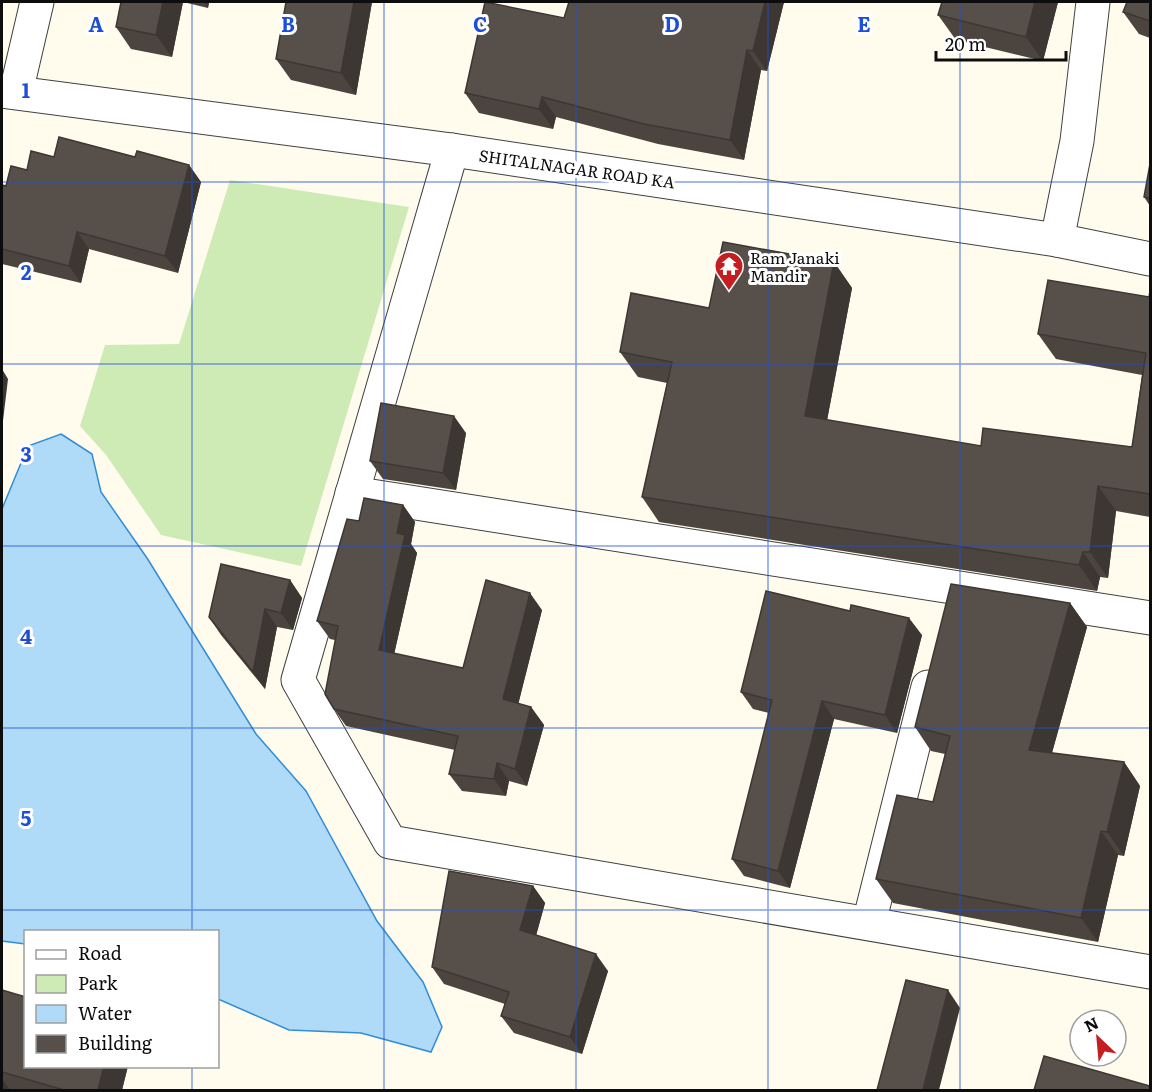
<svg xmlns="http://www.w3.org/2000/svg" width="1152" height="1092" viewBox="0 0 1152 1092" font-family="Literata,serif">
<rect width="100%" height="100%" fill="#fffcee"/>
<path fill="#cfebb5" d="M230,180L409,207L301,566L161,535L106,455L80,426L105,345L179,344Z"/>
<path fill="#afdbf9" stroke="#338dd4" stroke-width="1.5" d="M61,434L92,454L101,492L147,558L256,734L306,791L377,921L423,982L442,1027L431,1052L361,1033L289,1030L218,999V932H26L25,944L2,941V509L28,446Z"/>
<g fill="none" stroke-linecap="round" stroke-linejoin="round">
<g stroke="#404040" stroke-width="35">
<g id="minor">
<path d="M2,91L452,150L1057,240L1150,259"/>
<path d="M16,92L37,2"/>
<path d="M452,150L298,680L390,842L1150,972"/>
<path d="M1057,240L1077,141L1093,2"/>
<path d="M352,493L1150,618"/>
<path d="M869,923L928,687"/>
</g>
</g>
<use href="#minor" stroke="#fff" stroke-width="33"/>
</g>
<g fill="#4b443f">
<path d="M121,2H209L208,8L183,2L172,57L131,49L116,27Z"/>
<path d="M286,2H372L356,95L291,80L276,59Z"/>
<path d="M569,2H784L767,71L761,70L744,160L658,144L556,117L553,129L479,113L465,93L564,18Z"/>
<path d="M942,2H1058L1043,61L956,40L938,15Z"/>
<path d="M1150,2V38L1139,34L1123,12Z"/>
<path d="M54,157H135L189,165L201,182L178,273L89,249L81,283L2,264V185L6,186L27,170Z"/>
<path d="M1150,164V206L1144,197Z"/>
<path d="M834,262L852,288L827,420L981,446L1132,447L1142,375L1056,359L1038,334L1149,297L1150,291V517L1116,511L1108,578L1100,577L1097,591L659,522L642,497L667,383L638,377L620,352L709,308Z"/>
<path d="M466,433L456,490L383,479L370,461Z"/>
<path d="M403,505L415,522L411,544L417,553L394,654L463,668L542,610L518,704L531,707L544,725L527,786L509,781L506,796L462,791L449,774L455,750L346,726L334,709L335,640L330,639L317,621L359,521Z"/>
<path d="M290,580L302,598L293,630L277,627L265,689L221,635L209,617Z"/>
<path d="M1070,603L1087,627L1052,753L1124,762L1140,786L1124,856L1118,855L1098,942L893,903L876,879L933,802L945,754L931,751L915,727Z"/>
<path d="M922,635L897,733L834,719L790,888L744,876L732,859L769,713L753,709L741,692Z"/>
<path d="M533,886L545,903L536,935L608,971L582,1054L514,1033L501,1016L505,1004L444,984L432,967Z"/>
<path d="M2,990L26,1066H128L122,1090H2Z"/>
</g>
<g fill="#3d3733">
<path d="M163,2H183L172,57L156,35Z"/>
<path d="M204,2H209L208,8Z"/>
<path d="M354,2H372L356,95L341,73Z"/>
<path d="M765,2H784L767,71L753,51Z"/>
<path d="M1035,2H1058L1043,61L1026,37Z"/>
<path d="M747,50L761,70L744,160L730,140Z"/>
<path d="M542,97L556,117L553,129L539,109Z"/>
<path d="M189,165L201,182L178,273L165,256Z"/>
<path d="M77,232L89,249L81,283L69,266Z"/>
<path d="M834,262L852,288L823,442L805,416Z"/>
<path d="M2,369L8,379L2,429Z"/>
<path d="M454,416L466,433L456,490L443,473Z"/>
<path d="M1098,486L1116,511L1108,578L1090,552Z"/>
<path d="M403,505L415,522L411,544L417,553L391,668L379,650L397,533Z"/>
<path d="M1083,552L1100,577L1097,591L1079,565Z"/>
<path d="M290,580L302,598L293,630L281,613Z"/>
<path d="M530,593L542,610L515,717L503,699Z"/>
<path d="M1070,603L1087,627L1046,774L1029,750Z"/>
<path d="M265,609L277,627L265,689L253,672Z"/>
<path d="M909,618L922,635L897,733L885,715Z"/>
<path d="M822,701L834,719L790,888L778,871Z"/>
<path d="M531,707L544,725L527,786L515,769Z"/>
<path d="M1124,762L1140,786L1124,856L1107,832Z"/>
<path d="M497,763L509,781L506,796L494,779Z"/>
<path d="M1101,831L1118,855L1098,942L1081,918Z"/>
<path d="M533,886L545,903L533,947L520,930Z"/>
<path d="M596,954L608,971L582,1054L570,1037Z"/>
<path d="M948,990L960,1008L939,1090H923Z"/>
<path d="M104,1066H128L122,1090H98Z"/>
<path d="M2,1079L10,1090H2Z"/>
</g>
<g fill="#574f49" stroke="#3d3733" stroke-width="1.5">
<path d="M121,2H163L156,35L116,27Z"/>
<path d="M286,2H354L341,73L276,59Z"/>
<path d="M485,2L564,18L569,2H765L753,51L747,50L730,140L644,124L542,97L539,109L465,93Z"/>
<path d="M942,2H1035L1026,37L938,15Z"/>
<path d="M1127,2H1150V21L1123,12Z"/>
<path d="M59,137L135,157L137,151L189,165L165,256L77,232L69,266L2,249V185L6,186L11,166L27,170L31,151L54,157Z"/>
<path d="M1150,164V198L1144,197Z"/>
<path d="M723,242L834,262L805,416L981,446L983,428L1132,447L1146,353L1038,334L1048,280L1149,297L1150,291V494L1098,486L1090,552H1083L1079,565L642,497L672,362L620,352L631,293L709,308Z"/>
<path d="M381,403L454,416L443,473L370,461Z"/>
<path d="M364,498L403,505L397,533L405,535L379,650L463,668L486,580L530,593L503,699L531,707L515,769L497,763L494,779L449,774L458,736L334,709L325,694L338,626L317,621L347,519L359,521Z"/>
<path d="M221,564L290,580L281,613L265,609L253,672L209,617Z"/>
<path d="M951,584L1070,603L1029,750L1124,762L1107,832L1101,831L1081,918L876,879L897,795L933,802L950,736L915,727Z"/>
<path d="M766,591L850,611L851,605L909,618L885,715L822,701L778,871L732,859L772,700L741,692Z"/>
<path d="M449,871L533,886L520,930L596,954L570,1037L501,1016L509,992L432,967Z"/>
<path d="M906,980L948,990L923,1090H877Z"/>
<path d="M2,990L26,997V1066H104L98,1090H64L2,1072Z"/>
<path d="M1044,1056L1150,1086V1090H1034Z"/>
</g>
<path fill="none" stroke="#1d4ed8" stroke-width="1.5" stroke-opacity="0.55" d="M192,2V932M384,2V1090M576,2V1090M768,2V1090M960,2V1090M2,182H1150M2,364H1150M2,546H1150M2,728H1150M2,910H1150M192,1066V1090"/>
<defs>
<g id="temple-pin" transform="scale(1.5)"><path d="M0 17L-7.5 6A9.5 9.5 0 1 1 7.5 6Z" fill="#c41e20" stroke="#fff"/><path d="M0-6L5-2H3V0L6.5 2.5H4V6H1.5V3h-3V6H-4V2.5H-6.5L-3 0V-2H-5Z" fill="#fff"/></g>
</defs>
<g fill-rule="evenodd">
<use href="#temple-pin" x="729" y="266"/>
</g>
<g text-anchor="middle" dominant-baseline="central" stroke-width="6" stroke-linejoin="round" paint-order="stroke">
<g font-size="16" fill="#0d0d0d" stroke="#fff">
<text transform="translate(577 168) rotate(8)">SHITALNAGAR ROAD KA</text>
</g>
<g font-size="16" fill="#0d0d0d" stroke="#fff" text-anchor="start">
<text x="750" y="257">Ram Janaki<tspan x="750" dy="18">Mandir</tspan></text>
</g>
</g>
<g font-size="20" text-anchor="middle" font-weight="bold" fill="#1d4ed8" stroke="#fff" stroke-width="6" stroke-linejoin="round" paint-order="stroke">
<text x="96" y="32">A</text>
<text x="288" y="32">B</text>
<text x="480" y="32">C</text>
<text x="672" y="32">D</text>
<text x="864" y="32">E</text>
<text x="26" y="98">1</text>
<text x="26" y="280">2</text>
<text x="26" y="462">3</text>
<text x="26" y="644">4</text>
<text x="26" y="826">5</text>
</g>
<rect width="1152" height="1092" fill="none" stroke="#0d0d0d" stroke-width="6"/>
<rect x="24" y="930" width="195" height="138" fill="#ffffff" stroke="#9e9e9e" stroke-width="1.5"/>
<rect x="36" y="950" width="30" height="9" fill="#ffffff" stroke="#9e9e9e" stroke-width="1.5"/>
<text x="78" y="960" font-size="18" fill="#0d0d0d">Road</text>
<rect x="36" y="975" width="30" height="18" fill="#cfebb5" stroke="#9e9e9e" stroke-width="1.5"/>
<text x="78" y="990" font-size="18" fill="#0d0d0d">Park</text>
<rect x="36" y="1005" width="30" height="18" fill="#afdbf9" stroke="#9e9e9e" stroke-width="1.5"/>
<text x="78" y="1020" font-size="18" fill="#0d0d0d">Water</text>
<rect x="36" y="1035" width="30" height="18" fill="#574f49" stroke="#9e9e9e" stroke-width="1.5"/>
<text x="78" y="1050" font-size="18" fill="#0d0d0d">Building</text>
<g transform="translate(1098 1038) rotate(334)"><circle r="28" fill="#ffffff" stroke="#9e9e9e" stroke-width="1.5"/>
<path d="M0-4.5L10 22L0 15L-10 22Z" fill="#c41e20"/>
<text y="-9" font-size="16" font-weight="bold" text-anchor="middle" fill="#0d0d0d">N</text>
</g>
<path d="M936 51v9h130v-9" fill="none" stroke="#0d0d0d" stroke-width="3"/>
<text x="945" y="51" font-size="18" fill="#0d0d0d" stroke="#ffffff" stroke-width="4.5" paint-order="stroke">20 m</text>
</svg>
